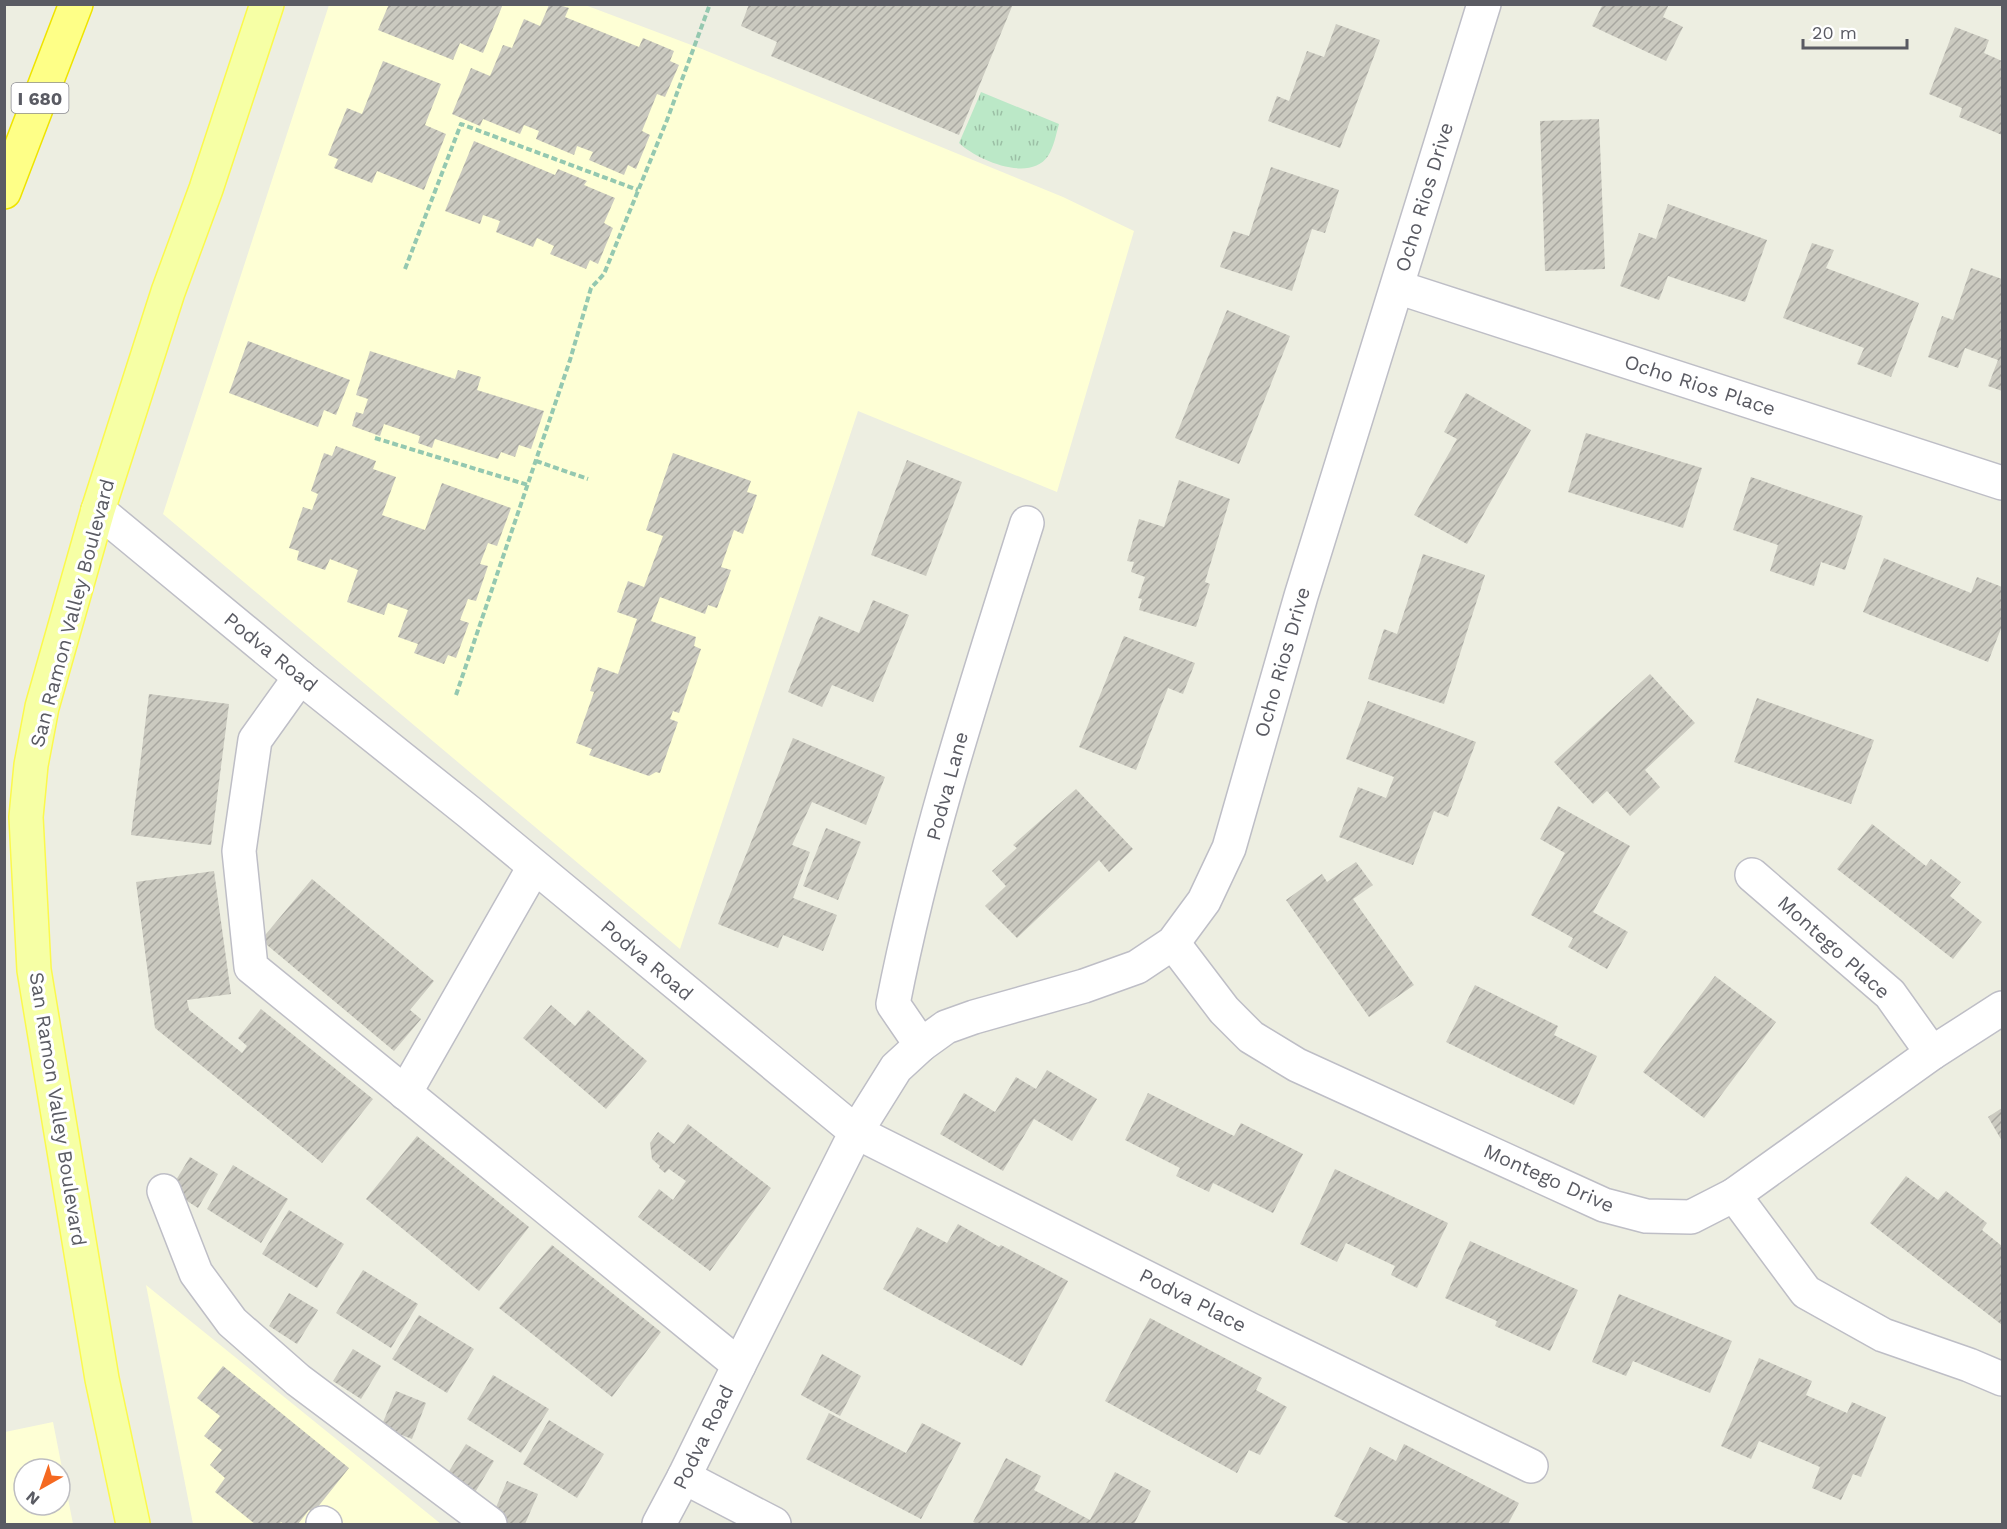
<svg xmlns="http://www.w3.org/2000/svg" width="2007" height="1529" viewBox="0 0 2007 1529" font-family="'Work Sans',sans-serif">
<defs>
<pattern id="grass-tufts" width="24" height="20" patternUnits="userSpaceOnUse" patternTransform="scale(1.5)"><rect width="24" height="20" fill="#bbe8c7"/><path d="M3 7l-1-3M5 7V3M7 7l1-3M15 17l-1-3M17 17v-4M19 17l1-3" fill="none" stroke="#9bbfa5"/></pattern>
<pattern id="building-hatch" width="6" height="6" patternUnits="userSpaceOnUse" patternTransform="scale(1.5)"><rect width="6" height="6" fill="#cbcac0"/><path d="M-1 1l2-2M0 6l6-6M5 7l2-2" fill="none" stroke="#a8a7a0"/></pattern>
</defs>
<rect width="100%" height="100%" fill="#edeee1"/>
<g fill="#feffd5" fill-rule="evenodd">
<path d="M329,5H585L702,49L1063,197L1134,231L1057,492L858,411L680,949L163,514Z"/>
<path d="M146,1285L441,1524H193Z"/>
<path d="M53,1422L73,1524H5V1432ZM24,1469H60V1505H24Z"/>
</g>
<path fill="url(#grass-tufts)" d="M981,92L1059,124C1056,134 1054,147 1048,156C1030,183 977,160 959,143Z"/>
<g fill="url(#building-hatch)">
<path d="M389,4H503L483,53L460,43L453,60L378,30Z"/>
<path d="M749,4H1013L959,135L771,56L777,42L741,26Z"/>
<path d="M1603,4H1669L1663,17L1683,27L1666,61L1592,26Z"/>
<path d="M549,5H559L569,8L565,17L639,47L643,38L674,51L670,61L679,65L665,97L657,94L642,131L650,135L636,169L628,165L624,175L589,160L593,152L577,146L574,155L536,139L539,131L524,125L520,134L483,119L480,126L452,114L471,68L490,76L503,45L512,48L524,19L540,26Z"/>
<path d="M1336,24L1380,40L1340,148L1268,121L1277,96L1289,101L1307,51L1324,57Z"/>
<path d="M1955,27L1989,40L1984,53L2002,61V135L1959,117L1962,108L1929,94Z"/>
<path d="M383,61L441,84L425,125L446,134L424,190L377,171L372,183L334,168L338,159L328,155L347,108L362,114Z"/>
<path d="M1599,119L1605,269L1545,271L1540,121Z"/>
<path d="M474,141L555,175L558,169L587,181L584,185L615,198L604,223L613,228L598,264L590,260L586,269L550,254L554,246L537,238L533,247L496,232L500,221L483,215L480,224L445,211Z"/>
<path d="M1271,167L1339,190L1325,233L1312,229L1292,291L1220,267L1233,231L1249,236Z"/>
<path d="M1668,204L1767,240L1745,302L1668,276L1659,300L1620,286L1639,233L1656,239Z"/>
<path d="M1812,243L1834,250L1826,268L1919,303L1891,377L1857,364L1864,348L1783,318Z"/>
<path d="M1971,268L2002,279V391L1988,386L1998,360L1965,348L1958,368L1928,357L1942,316L1953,320Z"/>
<path d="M1227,310L1290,336L1239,464L1175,438Z"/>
<path d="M248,341L350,380L336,415L324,410L318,427L229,393Z"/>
<path d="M370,351L455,379L458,370L481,377L477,390L544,411L531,449L519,445L515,457L501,452L498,459L435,439L432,448L418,443L420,436L384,424L380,436L352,426L356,412L363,414L368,399L356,395Z"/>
<path d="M1466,393L1531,430L1467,544L1414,515L1457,439L1444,432Z"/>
<path d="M1586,433L1702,468L1683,528L1568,492Z"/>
<path d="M336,446L376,461L373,469L396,477L382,515L425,530L442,483L511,508L497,546L488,543L480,564L488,566L476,601L468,599L460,620L469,623L456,658L448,655L444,664L414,653L418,644L398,637L408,610L388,603L384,615L347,602L358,570L330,559L325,570L297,560L299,551L289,548L303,507L312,510L318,494L311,491L324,453L332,456Z"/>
<path d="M673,453L751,481L747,492L757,495L743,534L734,530L721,567L731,570L717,608L708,605L705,614L660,597L651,621L696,637L694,646L701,649L679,713L673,711L670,719L678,722L660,773L656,772L649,776L589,755L592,749L576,743L594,692L590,691L598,667L618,674L637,619L617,612L628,581L644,587L663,536L646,530Z"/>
<path d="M907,460L962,482L926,576L871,555Z"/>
<path d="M1751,477L1863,516L1845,570L1821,562L1814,586L1770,571L1778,545L1733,530Z"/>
<path d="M1179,480L1230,499L1205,582L1210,584L1196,627L1139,610L1142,599L1138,598L1145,577L1131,572L1134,562L1127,561L1139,519L1164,527Z"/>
<path d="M1423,554L1485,575L1444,704L1368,679L1384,629L1397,634Z"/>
<path d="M1884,558L1971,593L1977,577L2002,587V626L1988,662L1863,612Z"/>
<path d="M873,600L909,615L873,702L832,685L822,707L788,692L819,616L859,633Z"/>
<path d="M1124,636L1195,663L1183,694L1168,688L1136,770L1079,747Z"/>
<path d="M1650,674L1695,723L1645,770L1660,787L1630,816L1607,791L1593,804L1554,762Z"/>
<path d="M149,694L229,704L211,845L131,835Z"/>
<path d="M1757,698L1874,740L1851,804L1734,762Z"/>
<path d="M1368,701L1476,742L1448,817L1434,811L1413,865L1339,837L1358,787L1386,798L1394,777L1346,759Z"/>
<path d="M793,738L885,777L866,825L812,802L792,845L810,852L793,898L837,915L823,951L783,935L778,948L718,924Z"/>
<path d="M1076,789L1133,849L1109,872L1099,860L1017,938L985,906L1006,886L992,871L1017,848L1013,845Z"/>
<path d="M1558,806L1630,846L1593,912L1628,932L1607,969L1568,947L1573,938L1531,915L1565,853L1540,839Z"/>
<path d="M1872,824L1926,866L1931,859L1961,882L1950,896L1982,922L1953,959L1837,869Z"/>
<path d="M826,828L861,842L838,900L803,886Z"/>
<path d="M1356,862L1373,885L1353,899L1414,985L1369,1017L1286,900L1322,874L1327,882Z"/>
<path d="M214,871L231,994L187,1000L189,1010L242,1053L247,1046L238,1038L261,1009L373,1099L322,1163L155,1028L136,882Z"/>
<path d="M312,879L434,981L410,1010L421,1019L394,1051L261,940Z"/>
<path d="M1715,976L1776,1022L1704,1118L1643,1072Z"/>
<path d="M1475,985L1558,1026L1554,1035L1597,1056L1574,1105L1446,1042Z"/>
<path d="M551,1005L575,1026L588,1010L647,1061L606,1109L523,1038Z"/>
<path d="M1047,1070L1097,1099L1072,1141L1034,1119L1003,1171L940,1134L964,1093L995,1112L1016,1077L1036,1089Z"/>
<path d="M1148,1093L1234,1136L1241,1123L1303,1154L1273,1213L1213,1183L1209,1192L1176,1176L1180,1168L1125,1140Z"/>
<path d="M2002,1108V1141L1988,1117Z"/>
<path d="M688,1124L771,1188L710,1271L638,1217L659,1189L673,1200L686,1181L669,1169L665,1173L659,1168L660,1166L652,1159L650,1143L658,1132L674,1144Z"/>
<path d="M417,1136L529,1227L479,1291L366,1199Z"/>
<path d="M190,1157L218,1174L198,1208L170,1190Z"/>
<path d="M233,1165L288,1199L261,1243L207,1209Z"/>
<path d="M1335,1169L1448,1223L1417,1288L1391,1275L1395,1266L1346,1243L1337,1262L1300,1244Z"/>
<path d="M1906,1176L1938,1200L1946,1191L1987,1223L1982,1230L2002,1246V1325L1870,1223Z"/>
<path d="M289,1210L344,1244L317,1288L262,1254Z"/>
<path d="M958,1224L999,1247L1001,1245L1068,1281L1022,1366L883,1289L917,1227L947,1243Z"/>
<path d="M1470,1241L1578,1290L1550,1351L1495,1326L1497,1321L1445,1298Z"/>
<path d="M552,1245L661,1332L612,1397L499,1308Z"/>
<path d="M363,1270L418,1304L391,1348L336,1313Z"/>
<path d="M289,1293L318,1310L297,1344L269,1326Z"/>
<path d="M1619,1294L1732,1341L1710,1393L1633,1361L1626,1376L1592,1362Z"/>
<path d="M419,1315L474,1349L447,1393L392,1359Z"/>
<path d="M1150,1318L1262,1378L1256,1390L1287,1407L1260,1455L1249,1450L1237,1473L1105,1401Z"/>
<path d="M353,1349L381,1366L361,1399L333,1381Z"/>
<path d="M822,1354L861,1376L840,1416L801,1395Z"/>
<path d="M1759,1358L1812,1381L1806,1395L1847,1413L1852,1402L1886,1417L1861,1477L1853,1474L1841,1500L1812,1488L1820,1467L1759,1441L1751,1459L1721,1446Z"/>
<path d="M223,1366L349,1468L313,1513L309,1510L298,1524H284L281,1522L279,1524H255L215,1492L225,1478L210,1465L222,1450L204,1436L220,1416L197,1398Z"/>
<path d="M493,1375L549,1409L521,1453L467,1419Z"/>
<path d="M396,1391L426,1403L412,1439L381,1427Z"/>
<path d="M829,1413L906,1453L922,1423L961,1443L921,1519L806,1459Z"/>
<path d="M549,1420L604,1454L577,1498L523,1464Z"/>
<path d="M466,1444L494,1461L474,1494L446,1476Z"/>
<path d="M1404,1444L1519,1503L1508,1524H1350L1334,1516L1370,1447L1396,1461Z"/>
<path d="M1006,1458L1041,1476L1034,1490L1090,1520L1115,1472L1151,1491L1134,1524H978L973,1522Z"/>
<path d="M507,1481L538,1494L525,1524H511L492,1517Z"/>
</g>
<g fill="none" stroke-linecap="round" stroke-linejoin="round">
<g stroke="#bebec6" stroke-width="36">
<g id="minor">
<path d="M1484,4L1301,596L1229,848L1204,901L1173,943L1137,967L1084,986L974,1017L946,1027L921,1045L896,1068L856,1132L1251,1330L1531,1466"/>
<path d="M1397,287L2002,483"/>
<path d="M98,510L300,677L469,812L856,1132L739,1365L684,1477L659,1524"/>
<path d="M300,677L255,740L239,851L251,967L739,1365"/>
<path d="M1752,875L1890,994L1932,1053"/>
<path d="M1173,943L1224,1010L1251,1037L1297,1065L1604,1205L1646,1216L1691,1217L1734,1195L1932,1053L2002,1008"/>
<path d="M921,1045L893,1004C925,840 977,682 1027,523"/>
<path d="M405,1093L534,867"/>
<path d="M164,1191L196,1273L232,1322L298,1380L490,1524"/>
<path d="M1734,1195L1806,1292L1883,1335L1969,1365L2002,1379"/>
<path d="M684,1477L774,1524"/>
<path d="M323,1523L325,1524"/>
</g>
</g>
<g stroke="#fbf94d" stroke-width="36">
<path id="major" d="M133,1524L102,1379L34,970L26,817L31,765L42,707L98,510L168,292L206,189L267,4"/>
</g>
<g stroke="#efe400" stroke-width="36">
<path id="highway" d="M4,192L76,4"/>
</g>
<g stroke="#94c8b0" stroke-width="4" stroke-dasharray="6 3" stroke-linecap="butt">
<path d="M741,4H743"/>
<path d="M405,269L461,124L638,190"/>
<path d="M375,438L528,485"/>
<path d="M536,461L588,479"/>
<path d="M456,695L570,360L591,288L604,274L667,120L710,4"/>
</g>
<use href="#minor" stroke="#fff" stroke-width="33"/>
<use href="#major" stroke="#f6ffa5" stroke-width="33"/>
<use href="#highway" stroke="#feff87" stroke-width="33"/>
</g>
<g text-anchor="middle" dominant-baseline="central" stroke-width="6" stroke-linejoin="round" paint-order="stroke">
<rect fill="#fff" stroke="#8c8c92" stroke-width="1.5" x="11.5" y="83" width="57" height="30" rx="4.5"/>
<g font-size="18" font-weight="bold" fill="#5a5b63">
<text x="40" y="98">I 680</text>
</g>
<g font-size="20" fill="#5a5b63" stroke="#fff">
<text transform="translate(1424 197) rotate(-73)">Ocho Rios Drive</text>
<text transform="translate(1700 385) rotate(18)">Ocho Rios Place</text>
<text transform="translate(72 613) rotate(-75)">San Ramon Valley Boulevard</text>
<text transform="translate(271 652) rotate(39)">Podva Road</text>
<text transform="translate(1282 662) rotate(-74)">Ocho Rios Drive</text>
<text transform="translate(947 786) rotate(-75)">Podva Lane</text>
<text transform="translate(1834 947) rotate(42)">Montego Place</text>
<text transform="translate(647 960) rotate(40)">Podva Road</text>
<text transform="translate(58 1109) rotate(81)">San Ramon Valley Boulevard</text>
<text transform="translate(1549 1178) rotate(24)">Montego Drive</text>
<text transform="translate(1193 1300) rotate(27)">Podva Place</text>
<text transform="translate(703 1437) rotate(-64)">Podva Road</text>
</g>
</g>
<rect width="2007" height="1529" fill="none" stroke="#5a5b63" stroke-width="12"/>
<g transform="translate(42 1487) rotate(220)"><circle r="28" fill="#ffffff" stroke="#bdbdc1" stroke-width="1.5"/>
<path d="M0-4.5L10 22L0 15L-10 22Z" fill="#f56920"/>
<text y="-9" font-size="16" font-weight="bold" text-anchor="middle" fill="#5a5b63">N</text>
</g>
<path d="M1803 39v9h104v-9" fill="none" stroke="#5a5b63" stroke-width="3"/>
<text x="1812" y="39" font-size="18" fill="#5a5b63" stroke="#ffffff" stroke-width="4.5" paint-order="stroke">20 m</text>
</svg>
